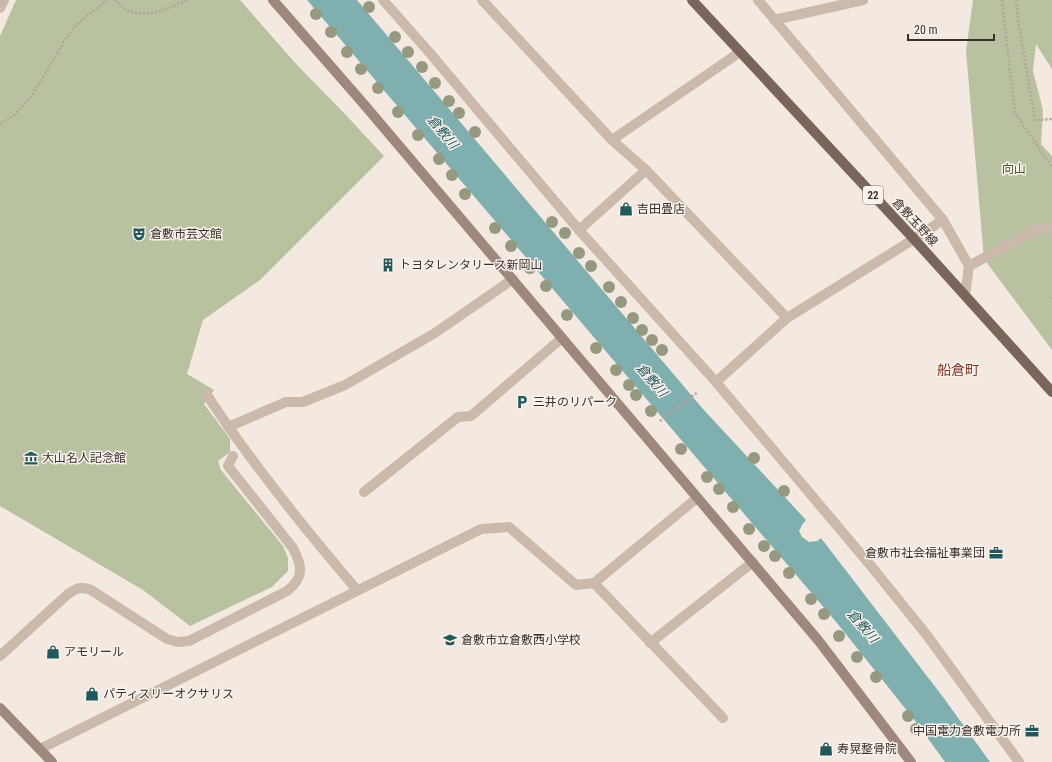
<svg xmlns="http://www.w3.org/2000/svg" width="1052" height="762" viewBox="0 0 1052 762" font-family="'Roboto Condensed','Noto Sans JP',sans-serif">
<rect width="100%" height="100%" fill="#f3e9e0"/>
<g fill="#b8c2a0">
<path d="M16,0H240L297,65L344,113L384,156L260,280L203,320L187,374L214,390L204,404L230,439V452L218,461L221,470L283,546L288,558V571L272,587L190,626L143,590L0,506V36Z"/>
<path d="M973,0H1052V69L1036,44L1033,71L1043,110L1041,144L1052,156V350L984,259L966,51Z"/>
</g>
<path fill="#80afaf" d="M307,0H357L703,409L806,520L802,525L799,531L802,537L809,542L817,541L821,538L943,697L990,762H945L916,722L837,623Z"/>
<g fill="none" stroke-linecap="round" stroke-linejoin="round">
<g stroke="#b7a396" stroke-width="2.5" stroke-dasharray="2 2" stroke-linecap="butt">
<path d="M115,0C119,3 123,8 127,10C148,19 168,9 187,0"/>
<path d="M1002,0L1015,113L1052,167"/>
<path d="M1016,0L1019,26L1035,120L1052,119"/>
<path d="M0,124C33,109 51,57 73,29C80,20 98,8 108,0"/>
<path d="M1052,298V299"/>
<path d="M660,421L698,392"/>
</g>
<path stroke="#cbb9ac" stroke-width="10" d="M0,656L68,594C77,588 81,586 91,590L167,639L178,642L189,641L287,591C305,577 302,566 293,548L228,466L233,456"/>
<g stroke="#cbb9ac" stroke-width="10">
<path d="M383,0L429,52L579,230L716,382L871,566L926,634L1019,762"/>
<path d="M482,0L612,140L646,170L787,318"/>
<path d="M0,8L4,0"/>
<path d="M774,20L863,0"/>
<path d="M612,140L740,52"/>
<path d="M943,220L969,266L965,295"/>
<path d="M579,230L646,170"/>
<path d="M969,266L1041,227L1052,230"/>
<path d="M716,382L787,318L914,239L943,220L758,0"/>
<path d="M207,395C252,464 304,528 357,590"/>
<path d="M228,427L286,402H303L345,385L435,333L513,279"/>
<path d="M364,492L458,417L471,416L562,338"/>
<path d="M594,583L723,718"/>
<path d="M650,643L753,562"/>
<path d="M40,749L481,529L509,527L576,585L594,583L697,498"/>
</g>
<g stroke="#9e887d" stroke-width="10">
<path d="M273,0L362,102L818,640L911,762"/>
<path d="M0,708L52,762"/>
</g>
<path stroke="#7a655c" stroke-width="10" d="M692,0L914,239L1052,392"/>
</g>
<g fill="#96997f">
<circle cx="369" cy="7" r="6"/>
<circle cx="316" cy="14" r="6"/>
<circle cx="331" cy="32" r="6"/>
<circle cx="395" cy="37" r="6"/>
<circle cx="347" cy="52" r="6"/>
<circle cx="408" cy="52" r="6"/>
<circle cx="422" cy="67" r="6"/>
<circle cx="361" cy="69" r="6"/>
<circle cx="435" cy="83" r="6"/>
<circle cx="378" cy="88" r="6"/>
<circle cx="449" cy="101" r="6"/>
<circle cx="398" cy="112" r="6"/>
<circle cx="459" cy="113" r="6"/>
<circle cx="475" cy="132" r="6"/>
<circle cx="418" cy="135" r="6"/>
<circle cx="439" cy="159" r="6"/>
<circle cx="452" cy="175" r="6"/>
<circle cx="465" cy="194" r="6"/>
<circle cx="552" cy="222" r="6"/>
<circle cx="495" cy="228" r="6"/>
<circle cx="565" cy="233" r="6"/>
<circle cx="511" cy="246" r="6"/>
<circle cx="579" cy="253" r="6"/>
<circle cx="591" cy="266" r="6"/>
<circle cx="530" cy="268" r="6"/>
<circle cx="546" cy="286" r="6"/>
<circle cx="609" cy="287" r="6"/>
<circle cx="621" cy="302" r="6"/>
<circle cx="567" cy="315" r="6"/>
<circle cx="633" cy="318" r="6"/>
<circle cx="642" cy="330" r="6"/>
<circle cx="652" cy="340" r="6"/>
<circle cx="596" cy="348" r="6"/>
<circle cx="662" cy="350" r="6"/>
<circle cx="616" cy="370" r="6"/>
<circle cx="629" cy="385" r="6"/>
<circle cx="636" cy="395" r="6"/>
<circle cx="651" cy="411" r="6"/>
<circle cx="681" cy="449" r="6"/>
<circle cx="754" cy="458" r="6"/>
<circle cx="707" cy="477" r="6"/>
<circle cx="719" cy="489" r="6"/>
<circle cx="784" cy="491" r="6"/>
<circle cx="733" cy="507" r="6"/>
<circle cx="749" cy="529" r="6"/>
<circle cx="764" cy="546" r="6"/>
<circle cx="775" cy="556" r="6"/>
<circle cx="789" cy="573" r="6"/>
<circle cx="811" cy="599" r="6"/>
<circle cx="824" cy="614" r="6"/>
<circle cx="839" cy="636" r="6"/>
<circle cx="857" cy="657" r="6"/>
<circle cx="876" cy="677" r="6"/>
<circle cx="908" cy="716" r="6"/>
<circle cx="916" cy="729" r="6"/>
</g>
<defs>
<g id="shop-bare" transform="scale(1.08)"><path d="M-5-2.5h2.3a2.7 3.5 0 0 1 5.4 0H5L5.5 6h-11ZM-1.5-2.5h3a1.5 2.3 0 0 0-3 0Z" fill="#21585a" stroke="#faf3ed" stroke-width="2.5" paint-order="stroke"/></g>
<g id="theatre-bare" transform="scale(1.08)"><path d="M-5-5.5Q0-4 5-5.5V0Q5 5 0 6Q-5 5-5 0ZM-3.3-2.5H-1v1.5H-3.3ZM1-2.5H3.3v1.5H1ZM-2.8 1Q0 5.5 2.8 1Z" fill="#21585a" stroke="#faf3ed" stroke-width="2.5" paint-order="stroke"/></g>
<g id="building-bare" transform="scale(1.08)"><path d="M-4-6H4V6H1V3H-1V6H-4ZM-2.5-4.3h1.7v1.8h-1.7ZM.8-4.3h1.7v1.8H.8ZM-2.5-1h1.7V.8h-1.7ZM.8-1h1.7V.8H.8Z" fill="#21585a" stroke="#faf3ed" stroke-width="2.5" paint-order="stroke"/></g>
<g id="parking-bare" transform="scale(1.08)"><path d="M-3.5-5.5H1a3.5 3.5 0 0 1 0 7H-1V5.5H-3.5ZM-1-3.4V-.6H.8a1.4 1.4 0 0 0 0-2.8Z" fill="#21585a" stroke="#faf3ed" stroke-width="2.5" paint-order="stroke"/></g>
<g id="museum-bare" transform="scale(1.08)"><path d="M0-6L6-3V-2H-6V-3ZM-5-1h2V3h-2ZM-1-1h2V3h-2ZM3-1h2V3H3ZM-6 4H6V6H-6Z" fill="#21585a" stroke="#faf3ed" stroke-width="2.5" paint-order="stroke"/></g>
<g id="office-bare" transform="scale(1.08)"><path d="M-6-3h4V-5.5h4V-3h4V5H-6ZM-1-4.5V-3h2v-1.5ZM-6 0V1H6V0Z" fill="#21585a" stroke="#faf3ed" stroke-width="2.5" paint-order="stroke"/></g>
<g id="school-bare" transform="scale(1.08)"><path d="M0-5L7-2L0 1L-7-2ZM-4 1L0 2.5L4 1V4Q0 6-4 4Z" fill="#21585a" stroke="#faf3ed" stroke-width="2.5" paint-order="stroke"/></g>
</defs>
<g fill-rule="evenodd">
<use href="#shop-bare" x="626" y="209"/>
<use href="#theatre-bare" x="139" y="234"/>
<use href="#building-bare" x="388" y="265"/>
<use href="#parking-bare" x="522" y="402"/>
<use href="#museum-bare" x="31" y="458"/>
<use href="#office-bare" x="996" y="553"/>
<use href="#school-bare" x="450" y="640"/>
<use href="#shop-bare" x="53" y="652"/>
<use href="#shop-bare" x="92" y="694"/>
<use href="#office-bare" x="1032" y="731"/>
<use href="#shop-bare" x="826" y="749"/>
</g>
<g text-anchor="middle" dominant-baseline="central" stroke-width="3" stroke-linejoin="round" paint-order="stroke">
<rect fill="#faf3ed" stroke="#736a65" stroke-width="1" x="863" y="186" width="20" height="18" rx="3"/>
<g font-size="11" font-weight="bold" fill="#392f2b">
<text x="873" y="195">22</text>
</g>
<g font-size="12" fill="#4a572f" stroke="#faf3ed">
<text x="1014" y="169">向山</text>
</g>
<g font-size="12" fill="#392f2b" stroke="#faf3ed" text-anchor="start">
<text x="637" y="209">吉田畳店</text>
<text x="150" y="234">倉敷市芸文館</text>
<text x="399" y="265">トヨタレンタリース新岡山</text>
<text x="533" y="402">三井のリパーク</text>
<text x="42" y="458">大山名人記念館</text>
<text x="985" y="553" text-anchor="end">倉敷市社会福祉事業団</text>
<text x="461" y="640">倉敷市立倉敷西小学校</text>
<text x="64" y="652">アモリール</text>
<text x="103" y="694">パティスリーオクサリス</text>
<text x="1021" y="731" text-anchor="end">中国電力倉敷電力所</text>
<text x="837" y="749">寿晃整骨院</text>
</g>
<g font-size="12" fill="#392f2b" stroke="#faf3ed">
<text transform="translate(915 222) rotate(47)">倉敷玉野線</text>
</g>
<g font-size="13" font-style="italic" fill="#21585a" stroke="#faf3ed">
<text transform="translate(443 132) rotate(50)">倉敷川</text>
<text transform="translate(652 380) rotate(49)">倉敷川</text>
<text transform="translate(863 626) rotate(49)">倉敷川</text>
</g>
<g font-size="14" fill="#863926" stroke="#faf3ed">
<text x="958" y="370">船倉町</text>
</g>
</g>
<path d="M908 34v6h86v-6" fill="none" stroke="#392f2b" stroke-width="2"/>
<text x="914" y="34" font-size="12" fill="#392f2b" stroke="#faf3ed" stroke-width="3" paint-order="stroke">20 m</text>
</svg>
